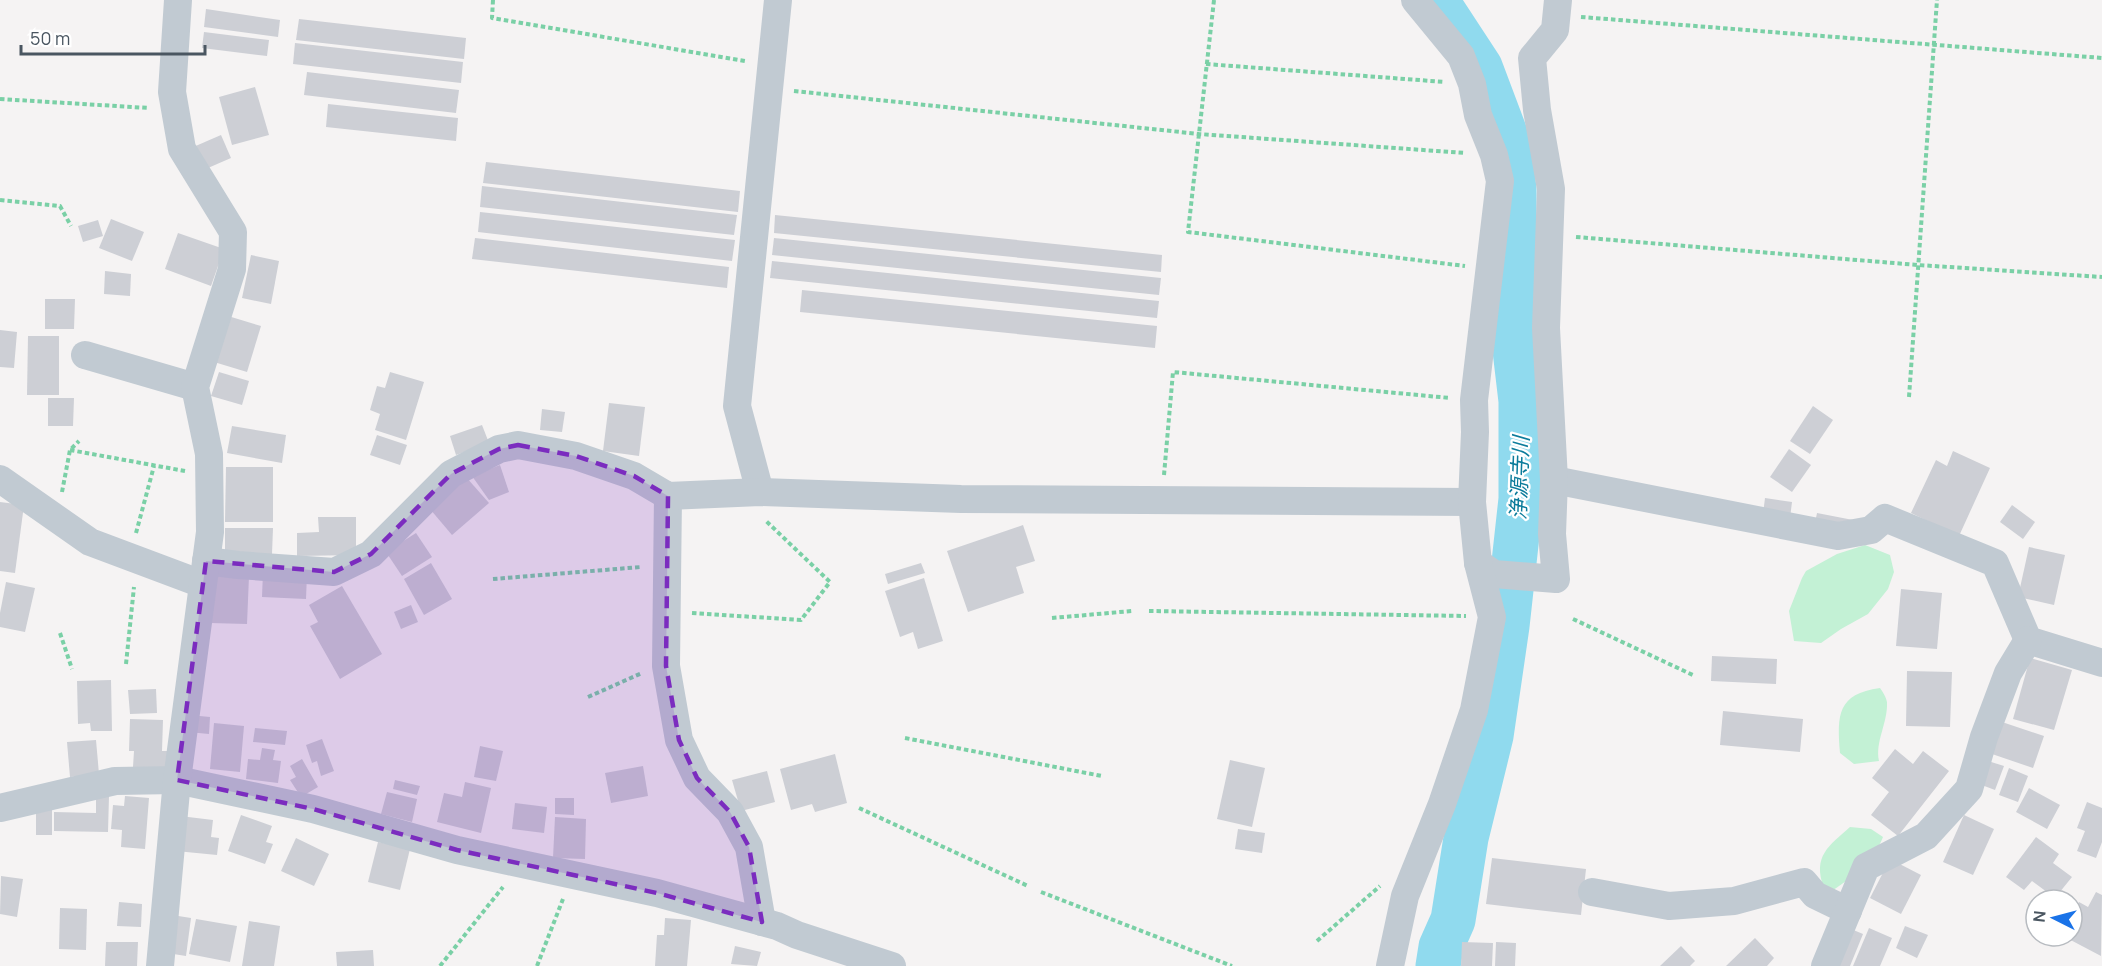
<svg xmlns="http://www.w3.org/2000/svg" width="2102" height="966" viewBox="0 0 2102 966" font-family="Manrope,'Noto Sans JP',sans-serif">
<rect width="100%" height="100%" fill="#f5f3f3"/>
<g fill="#c3f1d5">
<path d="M1865,545L1890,555L1894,572L1888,589L1868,614L1841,629L1821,643L1794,641L1789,611L1802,578L1806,571L1837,554Z"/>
<path d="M1880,688C1883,692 1886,697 1887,702C1888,723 1875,741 1879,761L1854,764L1840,753C1837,715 1837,694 1880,688Z"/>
<path d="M1850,827L1871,829L1883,837C1874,860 1853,877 1832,891L1824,888C1812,856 1829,846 1850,827Z"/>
</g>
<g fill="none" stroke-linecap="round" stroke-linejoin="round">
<path stroke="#90daee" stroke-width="45" d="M1436,0L1480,67L1509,144L1514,189L1515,350L1521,401V499L1507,626L1491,736L1466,838L1453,920L1441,947L1438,966"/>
</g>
<g fill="#cdcfd5">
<path d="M206,9L280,20L278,37L204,27Z"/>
<path d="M299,19L466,38L464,59L296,40Z"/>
<path d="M204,32L269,40L267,56L202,48Z"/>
<path d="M295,43L463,62L461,83L293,64Z"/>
<path d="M307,72L459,90L456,113L304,95Z"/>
<path d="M255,87L269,135L232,145L219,97Z"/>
<path d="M328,104L458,118L456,141L326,127Z"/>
<path d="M221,135L231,158L201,171L191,148Z"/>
<path d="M486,162L740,191L738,212L483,183Z"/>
<path d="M482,186L737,215L734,235L480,207Z"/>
<path d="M480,212L735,240L732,261L478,232Z"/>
<path d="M775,215L1162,255L1161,272L774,233Z"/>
<path d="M111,219L144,232L132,261L99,248Z"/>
<path d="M98,220L103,236L83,242L78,226Z"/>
<path d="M178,233L224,249L211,286L165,269Z"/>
<path d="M475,238L729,267L727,288L472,259Z"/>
<path d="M774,238L1161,278L1159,295L772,255Z"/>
<path d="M251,255L279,261L271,304L242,298Z"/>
<path d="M772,261L1159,301L1157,318L770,278Z"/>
<path d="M105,271L131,274L130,296L104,294Z"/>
<path d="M802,290L1157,326L1155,348L800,312Z"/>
<path d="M45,299H75L74,329H45Z"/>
<path d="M228,316L261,326L247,372L214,362Z"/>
<path d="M0,330L17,332L14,368L0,367Z"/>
<path d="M28,336H59V395H27Z"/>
<path d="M219,372L249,381L242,405L211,396Z"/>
<path d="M390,372L424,382L406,440L375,430L380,414L370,410L377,386L385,388Z"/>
<path d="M48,398H74L73,426H48Z"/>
<path d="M609,403L645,407L639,456L603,451Z"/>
<path d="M1813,406L1833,420L1810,454L1790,441Z"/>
<path d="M542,409L565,412L562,432L540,430Z"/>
<path d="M482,425L489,443L456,455L450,436Z"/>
<path d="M232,426L286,435L282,463L227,453Z"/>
<path d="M377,435L407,445L400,465L370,455Z"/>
<path d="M1789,449L1811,465L1792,492L1770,477Z"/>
<path d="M1953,451L1990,468L1959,536L1911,513L1936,460L1947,466Z"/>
<path d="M500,465L509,492L489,500L472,476Z"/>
<path d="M226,467H273V522H225Z"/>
<path d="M466,477L489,503L452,535L430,509Z"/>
<path d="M1765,498L1792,502L1790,518L1763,514Z"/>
<path d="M0,502L24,505L15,573L0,571Z"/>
<path d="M2012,505L2035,522L2023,539L2000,522Z"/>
<path d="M1817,513L1853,520L1851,530L1815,523Z"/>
<path d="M318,517H356V555L297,556V533L319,532Z"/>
<path d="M1023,525L1035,561L1016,567L1024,593L968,612L947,551Z"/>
<path d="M225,528H273L272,554H225Z"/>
<path d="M416,533L432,557L402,576L386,552Z"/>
<path d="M2029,547L2065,555L2054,605L2018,597Z"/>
<path d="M431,563L452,599L424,615L404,579Z"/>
<path d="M921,563L925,573L888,584L885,574Z"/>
<path d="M263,572L307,574L306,599L262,597Z"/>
<path d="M211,575L249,576L247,624L210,623Z"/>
<path d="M924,578L943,641L918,649L913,632L900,637L885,591Z"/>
<path d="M6,582L35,588L25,632L0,627V613Z"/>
<path d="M342,586L382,654L340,679L310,626L318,622L309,605Z"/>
<path d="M1901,589L1942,593L1937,649L1896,646Z"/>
<path d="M411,605L418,622L401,629L394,612Z"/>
<path d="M1712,656L1777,659L1776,684L1711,681Z"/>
<path d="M2030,658L2072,670L2054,730L2013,719Z"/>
<path d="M1907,671L1952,672L1950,727L1906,726Z"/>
<path d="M111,680L112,731H91L90,723L78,724L77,681Z"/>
<path d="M156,689L157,713L130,714L128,690Z"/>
<path d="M1723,711L1803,719L1800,752L1720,745Z"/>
<path d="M189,715L210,717L209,734L188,732Z"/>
<path d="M130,719L163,720L162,751H168L167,769L133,767L134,751H129Z"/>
<path d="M2002,722L2044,736L2033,768L1992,754Z"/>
<path d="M214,723L244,726L240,772L210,769Z"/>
<path d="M255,728L287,731L285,745L253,742Z"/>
<path d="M322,739L334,771L321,776L317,761L312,763L306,745Z"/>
<path d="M96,740L99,774L70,777L67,742Z"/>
<path d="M480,746L503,751L496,781L474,777Z"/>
<path d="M262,748L275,750L273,760L281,761L278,783L246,779L248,759L260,760Z"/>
<path d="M1895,749L1913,764L1923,751L1949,771L1898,836L1871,815L1889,792L1872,778Z"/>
<path d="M835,754L847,803L815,812L812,804L791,810L780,769Z"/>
<path d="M302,759L318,787L301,797L290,780L296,777L290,766Z"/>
<path d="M1230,760L1265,768L1252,827L1217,819Z"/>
<path d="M1988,761L2004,766L1995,790L1979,784Z"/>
<path d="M643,766L648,796L611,803L605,773Z"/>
<path d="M2009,768L2028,776L2018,802L1999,795Z"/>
<path d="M767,771L775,802L741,811L732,780Z"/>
<path d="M395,780L420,786L417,795L393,789Z"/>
<path d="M465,782L491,788L481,833L437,822L444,793L462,797Z"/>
<path d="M2029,788L2060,805L2047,829L2016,812Z"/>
<path d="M387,792L417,799L412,822L381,814Z"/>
<path d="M96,796H109L108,832L54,831V812L96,813Z"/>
<path d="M125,796L149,798L145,849L121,847L122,830L111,829L113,805L124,806Z"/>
<path d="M555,798H574V815L555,814Z"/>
<path d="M2087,802L2102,808V842L2096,858L2077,851L2085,831L2077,828Z"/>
<path d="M515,803L547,807L544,833L512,829Z"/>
<rect x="36" y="810" width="16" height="25"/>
<path d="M241,815L272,826L266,842L273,844L265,864L228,851Z"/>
<path d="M1964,815L1994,829L1973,875L1943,862Z"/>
<path d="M180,816L213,820L211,837L219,838L217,855L176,851Z"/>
<path d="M555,817L586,819L585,859L553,858Z"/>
<path d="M1238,829L1265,833L1262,853L1235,849Z"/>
<path d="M2036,837L2059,854L2053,863L2072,877L2055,898L2032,881L2024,890L2006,877Z"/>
<path d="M296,838L329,854L314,886L281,871Z"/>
<path d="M378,842L410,849L400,890L368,882Z"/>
<path d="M1492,858L1586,869L1581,915L1486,904Z"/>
<path d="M1890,859L1921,875L1901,914L1870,898Z"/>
<path d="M1,876L23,879L17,917L0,914Z"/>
<path d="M2096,892L2102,895L2101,956L2063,936H2072V915L2079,902L2088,907Z"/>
<path d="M119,902L142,904L141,927L117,926Z"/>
<path d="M60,908L87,909L86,950L59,949Z"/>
<path d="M172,915L191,918L186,956L167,953Z"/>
<path d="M665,918L691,920L687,966H655L657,935H664Z"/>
<path d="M196,919L237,926L230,962L189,954Z"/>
<path d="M249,921L280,926L274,966H242Z"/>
<path d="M1905,926L1928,935L1917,958L1896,948Z"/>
<path d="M1869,928L1892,938L1880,966H1853Z"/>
<path d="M1851,929L1863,934L1850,966H1835Z"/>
<path d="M1755,938L1774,958L1767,966H1726Z"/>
<path d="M106,942H138L137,966H105Z"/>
<path d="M1462,942L1493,943L1492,966H1461Z"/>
<path d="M1496,942L1516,943L1515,966H1495Z"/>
<path d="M735,946L761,952L757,966L731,964Z"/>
<path d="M1681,946L1695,961L1690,966H1660Z"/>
<path d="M373,950L374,966H337L336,952Z"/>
</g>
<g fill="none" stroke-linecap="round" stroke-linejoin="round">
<g stroke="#7ad0a6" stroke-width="4" stroke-dasharray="4.5 3" stroke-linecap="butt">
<path d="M493,0L492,18L745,61"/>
<path d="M1214,0L1188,232L1465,266"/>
<path d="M1581,17L2102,58"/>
<path d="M1206,64L1445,82"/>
<path d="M794,91L1199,134L1465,153"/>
<path d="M0,99L149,108"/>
<path d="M0,200L60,206L71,226"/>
<path d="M1576,237L1918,265L2102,277"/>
<path d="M1909,397L1937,0"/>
<path d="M70,450L185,471"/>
<path d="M1164,475L1173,372L1450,398"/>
<path d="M62,492L70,450L79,441"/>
<path d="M136,533L154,466"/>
<path d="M493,579L641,567"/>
<path d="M1149,611L1466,616"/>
<path d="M692,613L801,620L830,582L765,520"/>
<path d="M1052,618L1132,611"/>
<path d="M1573,619L1695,676"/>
<path d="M60,633L72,669"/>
<path d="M126,664L134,587"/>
<path d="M588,697L642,673"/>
<path d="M905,738L1102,776"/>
<path d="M859,808L1028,886"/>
<path d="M1041,892L1232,966"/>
<path d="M1317,941L1380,886"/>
<path d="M440,966L503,887"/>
<path d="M537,966L563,899"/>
</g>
<g stroke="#c1cad2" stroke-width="28">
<path d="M85,355L195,387"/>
<path d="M0,479L90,542L202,584"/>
<path d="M1554,480L1838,536L1871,530L1885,518L1995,563L2028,640L2102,663"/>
<path d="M760,492L737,406L778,0"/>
<path d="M668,496L666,666L679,740L697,778L730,812L749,847L762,922"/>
<path d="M206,561L238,565L334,572L371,554L451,474L499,449L518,445L576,456L634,476L668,496L760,492L961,499L1472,502"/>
<path d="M1478,563L1494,574L1556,579L1552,534L1554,480L1546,328L1551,189L1537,110L1532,58L1555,30L1558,0"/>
<path d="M0,808L115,781L177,780L313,809L457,850L657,893L777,926L797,935L892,966"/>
<path d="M1592,892L1669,906L1734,901L1804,882L1815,895L1848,911"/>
<path d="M160,966L177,780L210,532L209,454L195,387L232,269L233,232L182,149L172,92L178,0"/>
<path d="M1390,966L1405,896L1442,804L1474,710L1492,617L1478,563L1472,502L1475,432L1474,400L1500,181L1494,155L1478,115L1472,84L1461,56L1415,0"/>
<path d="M1825,966L1866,867L1926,836L1969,789L1984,737L2008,673L2028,640"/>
</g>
</g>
<path fill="#7b2cbf" fill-opacity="0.2" stroke="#7b2cbf" stroke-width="4.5" stroke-dasharray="12 8" stroke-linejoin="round" d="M518,445L576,456L634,476L668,496L666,666L679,740L697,778L730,812L749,847L762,922L657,893L457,850L313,809L177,780L206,561L334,572L371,554L451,474L499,449Z"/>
<g text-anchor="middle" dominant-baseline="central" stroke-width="4.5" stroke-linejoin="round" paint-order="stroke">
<g font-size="21" font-style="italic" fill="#0c7c9b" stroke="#fff">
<text transform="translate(1519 478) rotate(-88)">浄源寺川</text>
</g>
</g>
<g transform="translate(2054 918) rotate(276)"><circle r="28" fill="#ffffff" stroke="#b7bbc0" stroke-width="1.5"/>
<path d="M0-4.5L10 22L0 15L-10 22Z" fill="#1a73e8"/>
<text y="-9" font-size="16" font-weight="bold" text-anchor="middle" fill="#4a5661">N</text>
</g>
<path d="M21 45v9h184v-9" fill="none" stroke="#4a5661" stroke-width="3"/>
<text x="30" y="45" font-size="18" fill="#4a5661" stroke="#ffffff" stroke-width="4.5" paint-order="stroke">50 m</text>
</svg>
